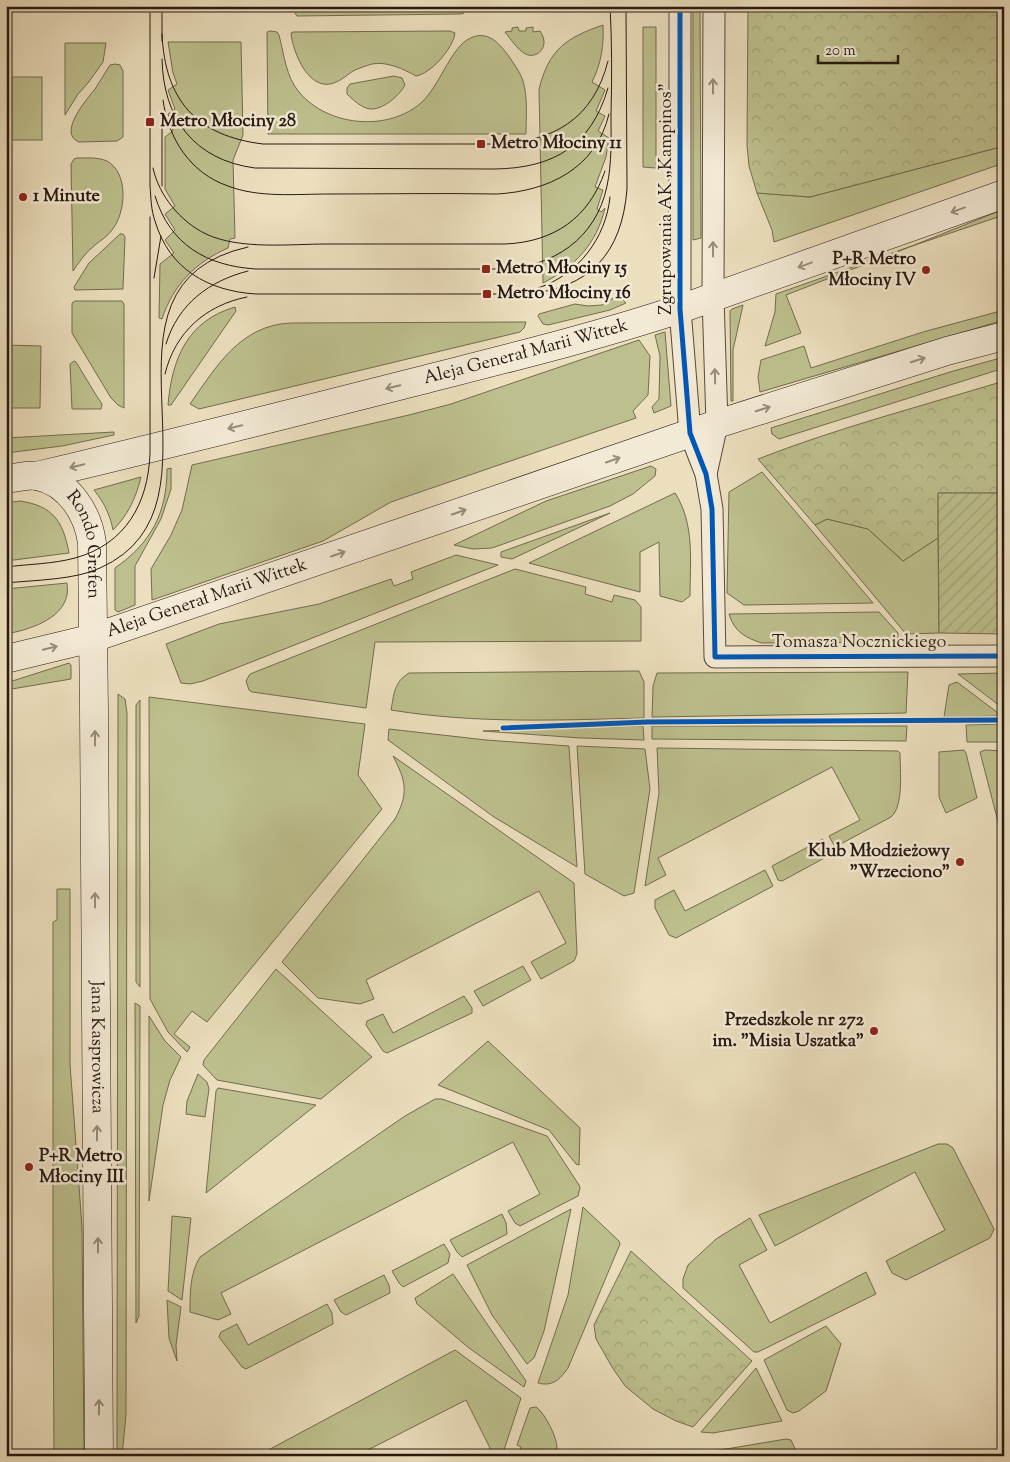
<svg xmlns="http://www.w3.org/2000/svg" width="1010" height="1462" viewBox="0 0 1010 1462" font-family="'Sorts Mill Goudy',serif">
<defs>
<pattern id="forest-crowns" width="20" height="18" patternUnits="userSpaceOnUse" patternTransform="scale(1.25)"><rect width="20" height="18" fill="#bdc08e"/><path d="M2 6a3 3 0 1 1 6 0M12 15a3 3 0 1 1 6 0" fill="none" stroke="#a2a479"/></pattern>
<pattern id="garden-furrows" width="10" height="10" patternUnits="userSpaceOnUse" patternTransform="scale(1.25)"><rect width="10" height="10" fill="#bdc08e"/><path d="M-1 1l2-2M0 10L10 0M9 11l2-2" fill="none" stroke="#a2a479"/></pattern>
</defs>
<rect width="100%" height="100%" fill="#ecdfbe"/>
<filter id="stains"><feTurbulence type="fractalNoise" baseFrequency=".004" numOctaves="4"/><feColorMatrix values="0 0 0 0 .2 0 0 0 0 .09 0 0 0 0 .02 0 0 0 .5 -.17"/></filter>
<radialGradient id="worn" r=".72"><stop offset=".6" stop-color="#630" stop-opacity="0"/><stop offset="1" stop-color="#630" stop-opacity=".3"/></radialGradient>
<g fill="#bdc08e" stroke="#726c50">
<path d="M305,6H464V13L461,14L297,16L295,13Z"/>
<path d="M693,6H700L701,238L693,240Z"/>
<path d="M603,25C604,46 601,64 592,82L605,90L596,111L605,116L598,131L609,138L606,157L595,187L603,190L597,209L601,212L605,208C597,243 575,267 543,283L539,89C549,50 565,38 603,25Z"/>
<path d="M518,27L519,31H526V28L533,27V32L540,31C542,34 544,38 544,42C544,53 532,59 524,53C517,49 510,38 505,32L512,31V28Z"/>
<path d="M643,27H656V168L643,167Z"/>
<path d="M271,31L277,32L279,35C284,54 286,77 299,92C328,127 389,132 422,102C439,86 450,51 467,40C488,27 501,45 512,61C516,67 521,74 523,81C528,98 526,116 526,134H268L267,32Z"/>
<path d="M450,31L455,33C453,48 432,73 416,76C404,69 386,61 372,64C366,66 359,68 353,71C347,75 342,80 334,83C309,92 293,53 291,33L293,32Z"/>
<path d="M168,42H241L243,135L233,160L235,238L230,239L228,248C196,262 173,285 162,319L159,318L160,264L174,253L165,240L175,230L165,214L175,206L165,189V137L173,131L168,114L175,109L168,90L177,84L173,73Z"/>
<path d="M65,43H106L103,62L88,83L78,94L65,115Z"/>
<path d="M115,64L120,65L123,71V137L117,141L79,142C57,133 87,99 95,89C100,81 105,73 110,65Z"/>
<path d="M394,76L402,78L405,85C399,96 383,110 370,109C362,108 353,100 347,94V88L350,84Z"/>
<rect x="12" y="77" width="30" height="63"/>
<path d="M1004,146V163L774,242L772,230L757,193L810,197Z"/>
<path d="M77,158C86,158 98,157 107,161C129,173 126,213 112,230C107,237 101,240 95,245C86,252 79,262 73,271L71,164L74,159Z"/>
<path d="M1004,209V215L912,246L786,295L801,333L765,346L775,312L776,294L912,246Z"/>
<path d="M120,234H123L125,237L123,289L75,290L74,287L89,263Z"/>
<path d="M615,297H620L626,303L610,310L548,325L543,324L538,316L539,314L575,304L588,306L602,305Z"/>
<path d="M75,301H122L124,304V408L118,405L111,398L72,333V303Z"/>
<path d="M743,305L733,350V401H731L730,311L732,309Z"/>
<path d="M235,307L236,311L171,405H168C172,359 187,321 235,307Z"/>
<path d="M1004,310V320L760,392L758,377L761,360L804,346L811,368L923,332Z"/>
<path d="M526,322L524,328L520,332L199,409L190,404C216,367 240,325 291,323Z"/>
<path d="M665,332L671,406L654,413L652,407L659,399L660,356L655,335Z"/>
<path d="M639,340L650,356L648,395L633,411L636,418L391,502L323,541L152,600L151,569L171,535L182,510L192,465L409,415L451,404Z"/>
<path d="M6,345L41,346L40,408H6Z"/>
<path d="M1004,357V368L779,439L772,434L771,428L950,372Z"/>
<path d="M74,361L76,362L96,395L102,404L101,409H72L70,364Z"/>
<path d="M114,432V435L62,446L6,453V438Z"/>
<path d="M651,466L656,469L655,476L633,494L610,506L492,548L473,549L454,545L546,501Z"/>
<path d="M171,468V489L161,519L135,566V605L118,612L115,610V568C151,543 167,513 167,469Z"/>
<path d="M762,472L873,603L744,605L727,593L729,492Z"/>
<path d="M141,477C136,498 128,515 113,530C110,514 103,501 94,490Z"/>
<path d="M675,493C695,524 690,561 690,596L682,602L660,596L659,542L640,552V592L529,563Z"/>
<path d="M20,501C53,506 63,521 69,553L6,561V503Z"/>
<path d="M610,513L512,559L501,557V552Z"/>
<path d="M827,519L868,529L903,561L938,538L939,633L906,634L815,525Z"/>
<path d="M456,555L498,565L203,681L190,684L181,683L166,644L219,624L319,604L391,579L394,586L413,579L411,572Z"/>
<path d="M515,569L586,587L585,594L612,602L614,595L635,600L641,607V641L375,642L366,708L252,692L249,690L246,681L250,674Z"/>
<path d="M67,583C67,587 68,591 67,595C62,620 28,630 6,634V589Z"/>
<path d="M879,612L898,633V642L762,643C745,638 734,631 729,614Z"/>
<path d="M69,663L71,665V679L6,690V683Z"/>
<path d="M639,671L644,682V718C558,720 477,724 391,710C394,694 394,682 409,673Z"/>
<path d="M908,672L906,713L652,717L653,686L657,673Z"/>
<path d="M1004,673V709L958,674Z"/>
<path d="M957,682L1002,716L944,717L949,685Z"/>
<path d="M118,694L125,699L127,713L126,1415L122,1456H117Z"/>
<path d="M149,697L365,724L358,775L382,809L207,1022L192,1011L174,1034L190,1047L187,1052L168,1032L150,999Z"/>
<path d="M140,700V987L136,982V705Z"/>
<path d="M1004,724V742H967L966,725Z"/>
<path d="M643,726L644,740L581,738L483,731Z"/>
<path d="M652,726H907L906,741L652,739Z"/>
<path d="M389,729L486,740L569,746L577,867L494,817L388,740Z"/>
<path d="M577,746L645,749L650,789L634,893L624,896L585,874Z"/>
<path d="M657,748L898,751L900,753C900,770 904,806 891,817L835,847L829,836L860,820L832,767L658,858L666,875L645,886L659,793Z"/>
<path d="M964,750L966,753L977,798L946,813L939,797V752Z"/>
<path d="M985,750L1004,751V845L980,752Z"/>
<path d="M393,756L574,883L577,954L574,961L541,979L531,962L566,943L539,891L366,980L374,999L360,1004L318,998L282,962L395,819C409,793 406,781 393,756Z"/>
<path d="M823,839L830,855L782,881L778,880L772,866Z"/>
<path d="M765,870L773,886L676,938L669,935L655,908V900L674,890L685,911Z"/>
<path d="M57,889H70V1064L82,1227L84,1456H54L53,1255V922L57,920Z"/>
<path d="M523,966L531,980L483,1006L474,991Z"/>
<path d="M276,969L372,1057L321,1099L217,1080L203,1065L204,1060Z"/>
<path d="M464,996L472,1008V1013L387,1053L383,1051L366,1025L367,1021L383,1014L393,1033Z"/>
<path d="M135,1003L140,1006L139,1316L136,1323Z"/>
<path d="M149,1016L165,1041L181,1057L170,1080L163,1105L149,1201Z"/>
<path d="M488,1041L580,1128L579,1165L576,1164L549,1130L438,1085Z"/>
<path d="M198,1074L207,1082L209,1089L205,1117L186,1114L187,1101Z"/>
<path d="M218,1088L316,1105L206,1193L216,1091Z"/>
<path d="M435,1099H442L547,1136L579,1185L580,1188L578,1196L520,1226L515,1223L508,1211L540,1194L513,1142L221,1293L231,1314L218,1320L190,1312C190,1293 190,1273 200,1257L405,1116Z"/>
<path d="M938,1144H947L953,1148L994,1229L990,1238L906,1280L892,1273L886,1261L945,1230L915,1172L775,1246L759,1215Z"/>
<path d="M583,1207L619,1241L620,1244L568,1368C560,1379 553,1387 538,1383L568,1295Z"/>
<path d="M571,1209L544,1331L534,1358L527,1364L492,1315L467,1265Z"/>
<path d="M502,1214L506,1223L507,1234L462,1257L457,1252L450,1240Z"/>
<path d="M172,1216L191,1218L182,1300L168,1291Z"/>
<path d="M750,1218L767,1250L739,1265L770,1323L866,1272L876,1294L758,1352H754L683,1288V1279L688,1265L716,1239Z"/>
<path d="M444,1244L450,1254L448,1263L403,1287L399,1283L392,1271Z"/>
<path d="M453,1274L526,1381L524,1387L469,1348L417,1304L415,1298Z"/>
<path d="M384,1275L389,1285L390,1293L346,1315L341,1312L334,1300Z"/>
<path d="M167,1300L181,1307L176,1345L177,1361L169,1338Z"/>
<path d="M327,1304L332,1313L333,1324L246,1369L242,1367L219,1337L221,1332L237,1324L248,1345Z"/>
<path d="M826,1326L841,1344L826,1391L799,1411L793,1413L787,1410L764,1360Z"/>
<path d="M455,1350L521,1398L502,1456H486L492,1452L466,1400L356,1456H262L272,1448Z"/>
<path d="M756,1368L782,1421L713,1433L701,1432Z"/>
<path d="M536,1407C545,1413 557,1437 557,1448C556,1451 554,1453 553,1456H518L521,1447L517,1445L530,1408Z"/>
<path d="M786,1439L791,1440L797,1453L791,1456H684Z"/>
</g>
<g fill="url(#forest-crowns)" stroke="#726c50">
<path d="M748,6H1004V146L810,197L757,193L749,166L747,145Z"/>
<path d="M1004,381V493H938V538L903,561L868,529L827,519L815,525L758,459C837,428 922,406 1004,381Z"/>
<path d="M631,1251L752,1361L693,1427L676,1421L653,1409L625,1386L612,1367L596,1339L594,1325Z"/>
</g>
<path fill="url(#garden-furrows)" stroke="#726c50" d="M938,493H1004V634L939,633Z"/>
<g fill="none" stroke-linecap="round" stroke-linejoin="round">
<g stroke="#594a3d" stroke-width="23">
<g id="minor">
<path d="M680,6V309L690,433L706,474L712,509L715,657L1004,656"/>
<path d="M706,474L717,424L713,297L714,6"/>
</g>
</g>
<g stroke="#281912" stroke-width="29">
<g id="secondary">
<path id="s1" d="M36,476C159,447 281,416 403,385C496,361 589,339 680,309L1004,194"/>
<path id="s2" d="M6,479C16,478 29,474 38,476C69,483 88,513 92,543L94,712L99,1456"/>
<path id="s3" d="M6,659L93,638L717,424L947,351L1004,336"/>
</g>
</g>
<use href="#minor" stroke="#f3ead5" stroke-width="21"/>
<use href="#secondary" stroke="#f3ead5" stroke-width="28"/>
<g stroke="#281912" stroke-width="1">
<path d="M150,6V186C151,198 151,210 155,221C169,269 208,291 256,294H525C590,289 622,253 627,189L626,6"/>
<path d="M162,34C165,101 197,136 263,144H495C553,142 593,120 608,61"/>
<path d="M162,41V6"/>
<path d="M162,59C163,118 194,160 255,168L495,169C554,168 591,146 608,88"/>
<path d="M163,100C168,138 190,173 228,186C259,198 296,194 330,194C385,194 441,193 497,194C548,191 596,169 609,114"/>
<path d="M162,116V186"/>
<path d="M153,168C159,196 181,222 206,234C240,250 290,244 327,244C386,244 446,244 505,244C554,242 589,218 605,171"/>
<path d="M155,196C170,245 207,266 256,269H502C553,267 596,239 607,186C612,163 611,138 611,114C612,78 612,42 610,6"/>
<path d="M154,278L161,236"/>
<path d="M538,288C578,275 606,238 610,197"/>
<path d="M166,344C178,304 209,281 248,271"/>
<path d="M165,374C175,332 206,305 247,297"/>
<path d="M6,567C29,564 53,564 75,558C126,544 148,503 150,454V217"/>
<path d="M6,583C34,580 75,580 100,568C241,505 74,286 248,247"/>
</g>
<g stroke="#f3ead5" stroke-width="8">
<g id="cycleway">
<path d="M680,6V309L690,433L706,474L712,509L715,657L1004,656"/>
<path d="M503,728L647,722L1004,720"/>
</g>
</g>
<use href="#cycleway" stroke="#0057b8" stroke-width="5"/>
</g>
<defs><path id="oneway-shaft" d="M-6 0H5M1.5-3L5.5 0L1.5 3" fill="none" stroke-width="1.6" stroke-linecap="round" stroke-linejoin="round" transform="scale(1.25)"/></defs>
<g stroke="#988c7d">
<use href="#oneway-shaft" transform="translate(713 86) rotate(-90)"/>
<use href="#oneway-shaft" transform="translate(958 210) rotate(160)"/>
<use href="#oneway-shaft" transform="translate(713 249) rotate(-90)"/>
<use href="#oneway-shaft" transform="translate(805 265) rotate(160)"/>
<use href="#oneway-shaft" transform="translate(918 360) rotate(-18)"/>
<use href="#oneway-shaft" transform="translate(715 376) rotate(-91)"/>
<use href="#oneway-shaft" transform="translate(393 387) rotate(166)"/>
<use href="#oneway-shaft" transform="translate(763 409) rotate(-18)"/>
<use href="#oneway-shaft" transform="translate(235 427) rotate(166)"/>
<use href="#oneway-shaft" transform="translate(613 460) rotate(-19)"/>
<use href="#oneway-shaft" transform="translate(77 466) rotate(167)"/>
<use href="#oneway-shaft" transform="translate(459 512) rotate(-19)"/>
<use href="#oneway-shaft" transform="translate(338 554) rotate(-19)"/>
<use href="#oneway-shaft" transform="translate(50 648) rotate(-14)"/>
<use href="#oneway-shaft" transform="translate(95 738) rotate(-90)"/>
<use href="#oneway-shaft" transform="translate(95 900) rotate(-90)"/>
<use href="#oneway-shaft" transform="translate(97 1133) rotate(-90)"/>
<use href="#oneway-shaft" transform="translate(98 1245) rotate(-90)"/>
<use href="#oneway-shaft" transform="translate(99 1407) rotate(-90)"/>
</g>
<g fill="#8f2418" stroke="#f3ead5" stroke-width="2">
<rect x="145" y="117" width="10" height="10" rx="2.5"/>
<rect x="476" y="139" width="10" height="10" rx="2.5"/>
<circle cx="23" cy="197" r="5"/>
<rect x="481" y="264" width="10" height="10" rx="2.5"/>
<circle cx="926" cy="270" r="5"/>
<rect x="482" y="289" width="10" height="10" rx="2.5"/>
<circle cx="960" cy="862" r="5"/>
<circle cx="874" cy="1031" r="5"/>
<circle cx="29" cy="1167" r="5"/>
</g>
<g text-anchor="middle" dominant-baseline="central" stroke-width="5" stroke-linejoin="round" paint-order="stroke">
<g font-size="18" font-weight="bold" fill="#281912" stroke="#f3ead5" text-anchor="start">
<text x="160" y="122">Metro Młociny 28</text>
<text x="491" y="144">Metro Młociny 11</text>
<text x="33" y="197">1 Minute</text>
<text x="916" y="260" text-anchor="end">P+R Metro<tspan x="916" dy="21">Młociny IV</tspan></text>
<text x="496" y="269">Metro Młociny 15</text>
<text x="497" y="294">Metro Młociny 16</text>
<text x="950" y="852" text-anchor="end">Klub Młodzieżowy<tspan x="950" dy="21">"Wrzeciono"</tspan></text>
<text x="864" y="1021" text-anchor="end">Przedszkole nr 272<tspan x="864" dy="21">im. "Misia Uszatka"</tspan></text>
<text x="39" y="1157">P+R Metro<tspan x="39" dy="21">Młociny III</tspan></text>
</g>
<g font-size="18" fill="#281912" stroke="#f3ead5">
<text transform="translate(667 199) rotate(-90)">Zgrupowania AK „Kampinos”</text>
<text stroke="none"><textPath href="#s1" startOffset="505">Aleja Generał Marii Wittek</textPath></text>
<text stroke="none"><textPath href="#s2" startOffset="124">Rondo Grafen</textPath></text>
<text stroke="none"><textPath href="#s3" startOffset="210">Aleja Generał Marii Wittek</textPath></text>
<text x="859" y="643">Tomasza Nocznickiego</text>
<text stroke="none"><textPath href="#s2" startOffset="628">Jana Kasprowicza</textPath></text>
</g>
</g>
<rect width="1010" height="1462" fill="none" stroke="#ecdfbe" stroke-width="25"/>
<rect x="8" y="8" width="995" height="1447" fill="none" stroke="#281912" stroke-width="2.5"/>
<rect x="12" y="12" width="985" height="1437" fill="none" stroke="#281912"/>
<path d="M818 55v8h80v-8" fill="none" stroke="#281912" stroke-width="2.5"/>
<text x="825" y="55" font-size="15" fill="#281912" stroke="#f3ead5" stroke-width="4" paint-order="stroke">20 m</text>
<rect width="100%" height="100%" filter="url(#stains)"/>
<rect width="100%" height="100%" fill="url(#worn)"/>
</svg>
